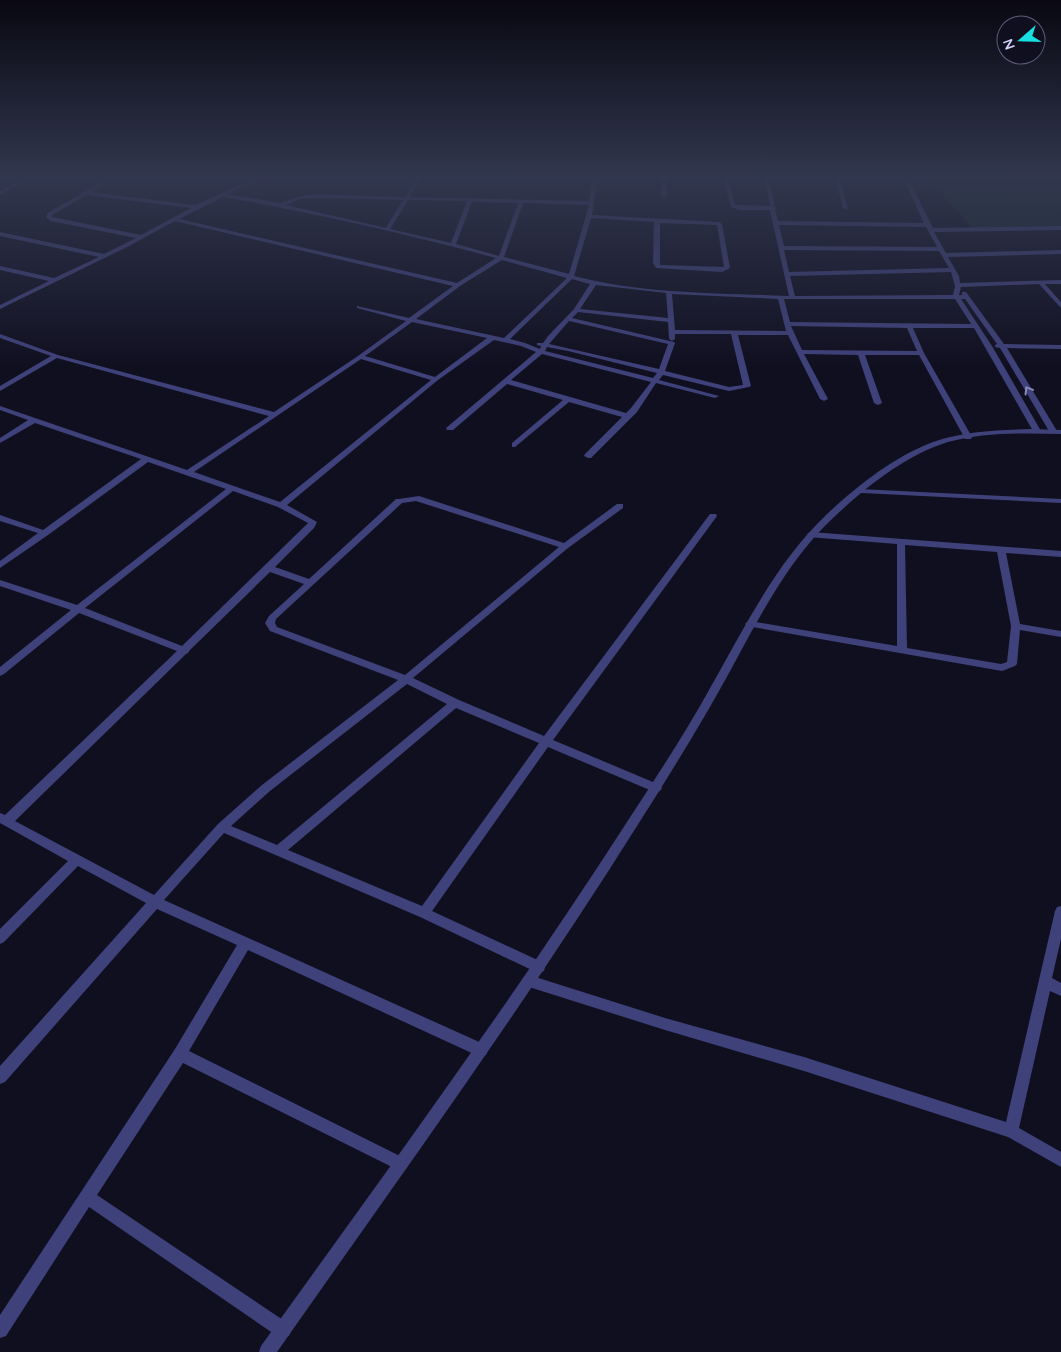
<svg xmlns="http://www.w3.org/2000/svg" width="1061" height="1352" viewBox="0 0 1061 1352" font-family="Quicksand,sans-serif">
<rect width="100%" height="100%" fill="#100f20"/>
<path fill="#132926" d="M928,178H1061V227L973,229Z"/>
<g fill="none" stroke-linecap="round" stroke-linejoin="round">
<g fill="#3f417a" fill-rule="evenodd">
<path d="M23,178H30L0,195V191Z"/>
<path d="M108,178H114L91,192L195,205L249,181L232,178H262L228,194L280,203L297,197L313,194L405,197L416,178H421L410,197L589,201L593,178H598L592,215L719,222L722,224L730,268L722,272L656,268L653,263L654,222L591,218L574,276C642,294 719,293 789,296L770,210H739L731,207L723,178H728L735,205L770,206L764,178H769L775,207L777,208L775,209L778,221L924,223L903,178H908L933,228L1061,226V230L934,232L946,253L1061,250V254L948,257L959,276L960,283L1061,280V284H1045L1061,302V308L1039,284L961,287L959,295H962V292H966L1004,344L1061,345V349L1007,348L1057,431L1056,433H1050L1049,431L1000,348L995,347V345L997,344L965,299H961L992,346L1041,431L1040,433H1034L1033,431L974,328H913L924,353L972,437L971,439H965L964,437L919,355H865L882,403L878,405L874,403L858,355L804,354L828,399L824,401L820,399L788,335H738L751,386L749,387L729,391L663,375L659,380L719,396L715,398L656,383L637,412L591,458H588L584,456L585,454L622,417L569,402L515,447H512V443L563,400L507,384L453,430H447L446,428L536,352L521,346L494,340L438,380L287,505L317,522L314,528L275,567L309,579L396,499H399L419,496L564,543L617,504H623V508L568,548L413,678L459,700L544,736L710,514H716L717,516L553,740L660,785L662,788L660,791L656,792L652,791L548,747L432,911L544,963L545,967L544,971L539,973L534,971L420,917L224,833L164,900L486,1045L488,1050L486,1055L481,1057L476,1055L248,950L189,1051L406,1159L408,1164L406,1169L401,1171L396,1169L183,1063L97,1195L289,1324L291,1330L289,1336L283,1338L277,1336L89,1207L6,1336L0,1338V1315L175,1049L237,945L157,909L5,1082L0,1084V1066L146,903L78,866L4,942L0,944V929L68,861L0,823V813L5,815L177,651L79,613L4,674L0,676V667L71,610L0,586V580L77,605L226,489L148,462L48,535L0,568V561L38,533L0,521V515L43,530L141,459L35,423L0,443V438L28,420L0,410V406L187,470L269,416L57,358L0,391V386L51,356L0,338V334L58,355L274,412L358,356L406,321L357,308V306L409,318L453,286L175,221L127,247L0,309V305L49,281L0,270V266L54,278L99,257L0,236V232L104,254L136,238L51,221L46,217L48,213ZM87,195L191,208L141,235L52,217V215ZM223,197C315,213 406,234 496,258L457,283L179,219ZM313,198L403,200L386,228L286,205L300,199ZM408,200L467,201L451,243L390,229ZM472,202L518,203L499,256L456,244ZM523,203L589,205L569,274L504,257ZM660,223L717,225L724,267L660,265ZM779,225L926,227L937,247L784,246ZM784,250L939,251L949,268L789,272ZM502,260L567,278L504,338L416,319L460,286ZM951,272L955,286L953,295L795,296L790,276ZM572,279L590,284L574,309L548,336L543,343H537V345L541,346L540,349L525,343L510,339ZM596,285L666,293L668,318L580,309ZM672,294L778,299L786,331L675,330ZM784,299H955L971,324L790,322ZM578,312L668,322L669,339L672,341L675,339V334H731L743,385L729,387L665,371L675,343L674,342L572,318ZM569,321L668,344L659,369L549,344ZM412,322L487,338L435,377L365,356ZM791,326L907,328L917,351L802,350ZM547,347L568,351L657,373L653,378L545,351ZM542,354L651,382L631,408L626,413L511,380ZM361,359L431,380L280,502L194,472ZM233,491L278,507L308,523L182,646L85,608ZM416,501L559,547L405,675L277,627L275,623L276,619L402,503ZM270,572L304,584L269,616L265,623L270,631L398,680L262,785L218,824L154,895L15,821L186,654L188,653L190,650ZM407,684L447,704L277,845L231,826L270,791ZM456,708L539,743L422,906L288,850Z"/>
<path d="M662,178H666L667,195L664,197L661,195Z"/>
<path d="M835,178H840L848,209L843,208Z"/>
<path d="M859,489L1061,499V503L862,493H859Z"/>
<path d="M811,532L1061,551V557L1006,553L1020,624L1061,631V637L1020,630L1017,664L1015,666L1002,671L747,626L745,624L747,622L750,621L897,646V544L808,537L807,535L808,533ZM905,545L997,552L1011,626L1007,662L1001,664L907,648Z"/>
<path d="M1061,906V939L1052,978L1061,983V996L1050,991L1019,1128L1061,1152V1167L1008,1137L804,1071L665,1030L529,987L524,985L522,981L524,977L529,975L665,1018L804,1057L1006,1122L1055,911L1057,907Z"/>
</g>
<path fill="#3f417a" fill-rule="evenodd" d="M1031,429L1061,430V434C1024,433 984,432 948,442C905,455 865,488 833,518C782,566 753,631 719,691C693,737 665,782 637,826C524,1006 399,1178 277,1352H259L261,1346C385,1173 512,1001 627,822C655,779 684,735 709,690C744,629 774,565 826,515C856,487 893,457 933,442C964,431 998,430 1031,429Z"/>
</g>
<defs><path id="oneway-chevron" d="M-2-3.5L2.5 0L-2 3.5" fill="none" stroke-width="1.6" stroke-linecap="round" stroke-linejoin="round" transform="scale(1.25)"/></defs>
<use stroke="#898aba" href="#oneway-chevron" transform="translate(1028 390) rotate(-121)"/>
<linearGradient id="sky" x2="0" y2="1"><stop stop-color="#090812"/><stop offset="0.48" stop-color="#31374e"/><stop offset="1" stop-color="#31374e" stop-opacity="0"/></linearGradient>
<rect width="1061" height="368" fill="url(#sky)"/>
<g transform="translate(1021 40) rotate(250)"><circle r="24" fill="#100f20" stroke="#5e5d78"/>
<path d="M0-4L9 19L0 12L-9 19Z" fill="#17dfe2"/>
<text y="-8" font-size="14" font-weight="bold" text-anchor="middle" fill="#d3d2fb">N</text>
</g>
</svg>
